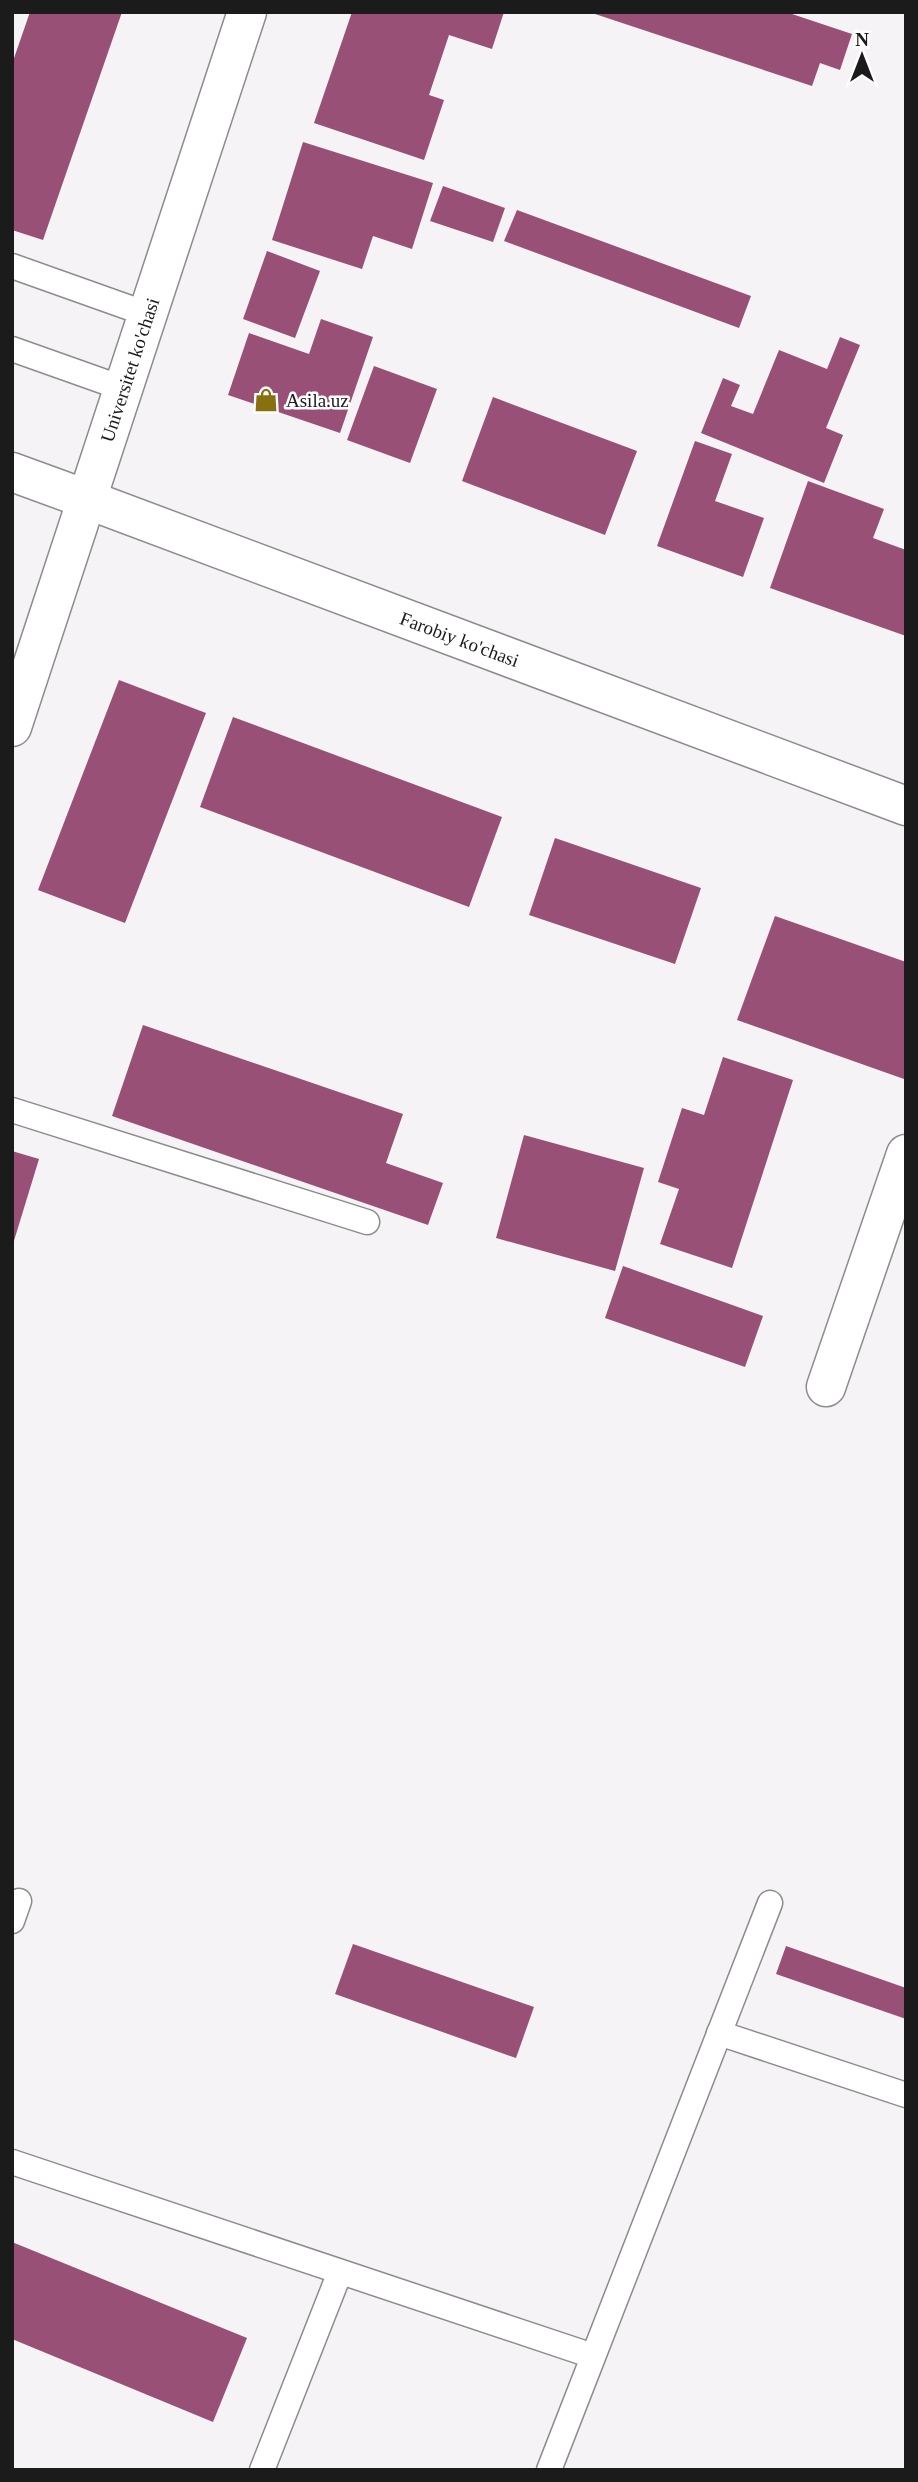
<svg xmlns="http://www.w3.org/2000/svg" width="918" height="2482" viewBox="0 0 918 2482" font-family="Georgia,serif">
<rect width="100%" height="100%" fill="#f5f3f5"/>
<g fill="#985077">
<path d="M30,12H122L43,240L12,230V64Z"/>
<path d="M352,12H504L492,49L449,35L429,95L444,100L424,160L314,123Z"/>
<path d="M589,12H786L852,34L840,70L820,63L812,86Z"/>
<path d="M303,142L433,183L412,249L373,236L362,269L272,240Z"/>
<path d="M443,186L505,208L493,242L430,221Z"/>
<path d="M517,210L751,296L739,328L504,241Z"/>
<path d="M267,251L320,271L295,338L243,319Z"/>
<path d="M321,319L373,337L340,433L228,395L249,333L309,354Z"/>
<path d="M840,337L860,345L826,428L843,435L824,483L701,433L723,378L740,385L731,406L753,414L779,350L827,369Z"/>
<path d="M374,366L437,389L410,463L347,440Z"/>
<path d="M493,397L637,451L605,535L462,481Z"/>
<path d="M695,441L732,454L715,501L764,518L743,577L657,546Z"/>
<path d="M808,481L884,509L873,538L906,550V636L770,588Z"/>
<path d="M119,680L206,713L125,923L38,890Z"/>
<path d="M233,717L502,817L469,907L200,807Z"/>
<path d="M555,838L701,888L675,964L529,915Z"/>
<path d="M775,916L906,962V1074L904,1079L737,1020Z"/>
<path d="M143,1025L403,1114L386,1163L443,1183L428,1225L112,1116Z"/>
<path d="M723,1057L793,1080L732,1268L660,1244L679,1189L658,1182L682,1108L704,1115Z"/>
<path d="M524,1135L644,1168L615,1271L496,1238Z"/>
<path d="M12,1151L39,1159L13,1244H12Z"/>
<path d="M623,1266L763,1316L745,1367L605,1318Z"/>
<path d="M353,1944L534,2007L516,2058L335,1994Z"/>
<path d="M786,1946L906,1988V2019L776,1974Z"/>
<path d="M12,2242L247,2338L213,2422L12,2339Z"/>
</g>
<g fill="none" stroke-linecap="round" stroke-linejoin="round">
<g stroke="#8d8b8e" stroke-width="27">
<g id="service">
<path d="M12,266L147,314"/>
<path d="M12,349L122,388"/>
<path d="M12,1110L367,1222"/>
<path d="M12,1921L19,1901"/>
<path d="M719,2033L906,2095"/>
<path d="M12,2162L593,2356"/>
<path d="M262,2470L340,2272"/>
<path d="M549,2470L770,1903"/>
</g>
</g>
<g stroke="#8d8b8e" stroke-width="41">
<g id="minor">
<path d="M12,472L86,499"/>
<path d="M826,1387L906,1154"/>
</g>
</g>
<g stroke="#8d8b8e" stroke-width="41">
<g id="secondary">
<path id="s1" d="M86,499L906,806"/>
<path id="s2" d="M12,727L247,12"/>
</g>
</g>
<use href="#service" stroke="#fff" stroke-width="24"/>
<use href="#minor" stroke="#fff" stroke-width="38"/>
<use href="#secondary" stroke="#fff" stroke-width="38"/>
</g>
<defs>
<g id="shop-bare" transform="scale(1.89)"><path d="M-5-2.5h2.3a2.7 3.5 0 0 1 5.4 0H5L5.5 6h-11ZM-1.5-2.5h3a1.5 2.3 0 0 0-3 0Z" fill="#887011" stroke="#fff" stroke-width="2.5" paint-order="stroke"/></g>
</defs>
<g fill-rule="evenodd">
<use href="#shop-bare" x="266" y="400"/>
</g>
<g text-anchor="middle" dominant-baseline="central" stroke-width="5" stroke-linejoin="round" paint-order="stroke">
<g font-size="19" fill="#1c1b1c" stroke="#fff">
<text stroke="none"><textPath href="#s2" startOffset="376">Universitet ko'chasi</textPath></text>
<text stroke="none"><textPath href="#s1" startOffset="399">Farobiy ko'chasi</textPath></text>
</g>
<g font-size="19" fill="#1c1b1c" stroke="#fff" text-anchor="start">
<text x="286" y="400">Asila.uz</text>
</g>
</g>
<rect width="918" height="2482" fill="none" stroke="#1c1b1c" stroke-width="28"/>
<g transform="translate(862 56)" stroke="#ffffff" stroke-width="5" paint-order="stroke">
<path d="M0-5L12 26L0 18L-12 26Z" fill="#1c1b1c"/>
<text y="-10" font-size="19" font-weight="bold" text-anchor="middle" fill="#1c1b1c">N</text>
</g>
</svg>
